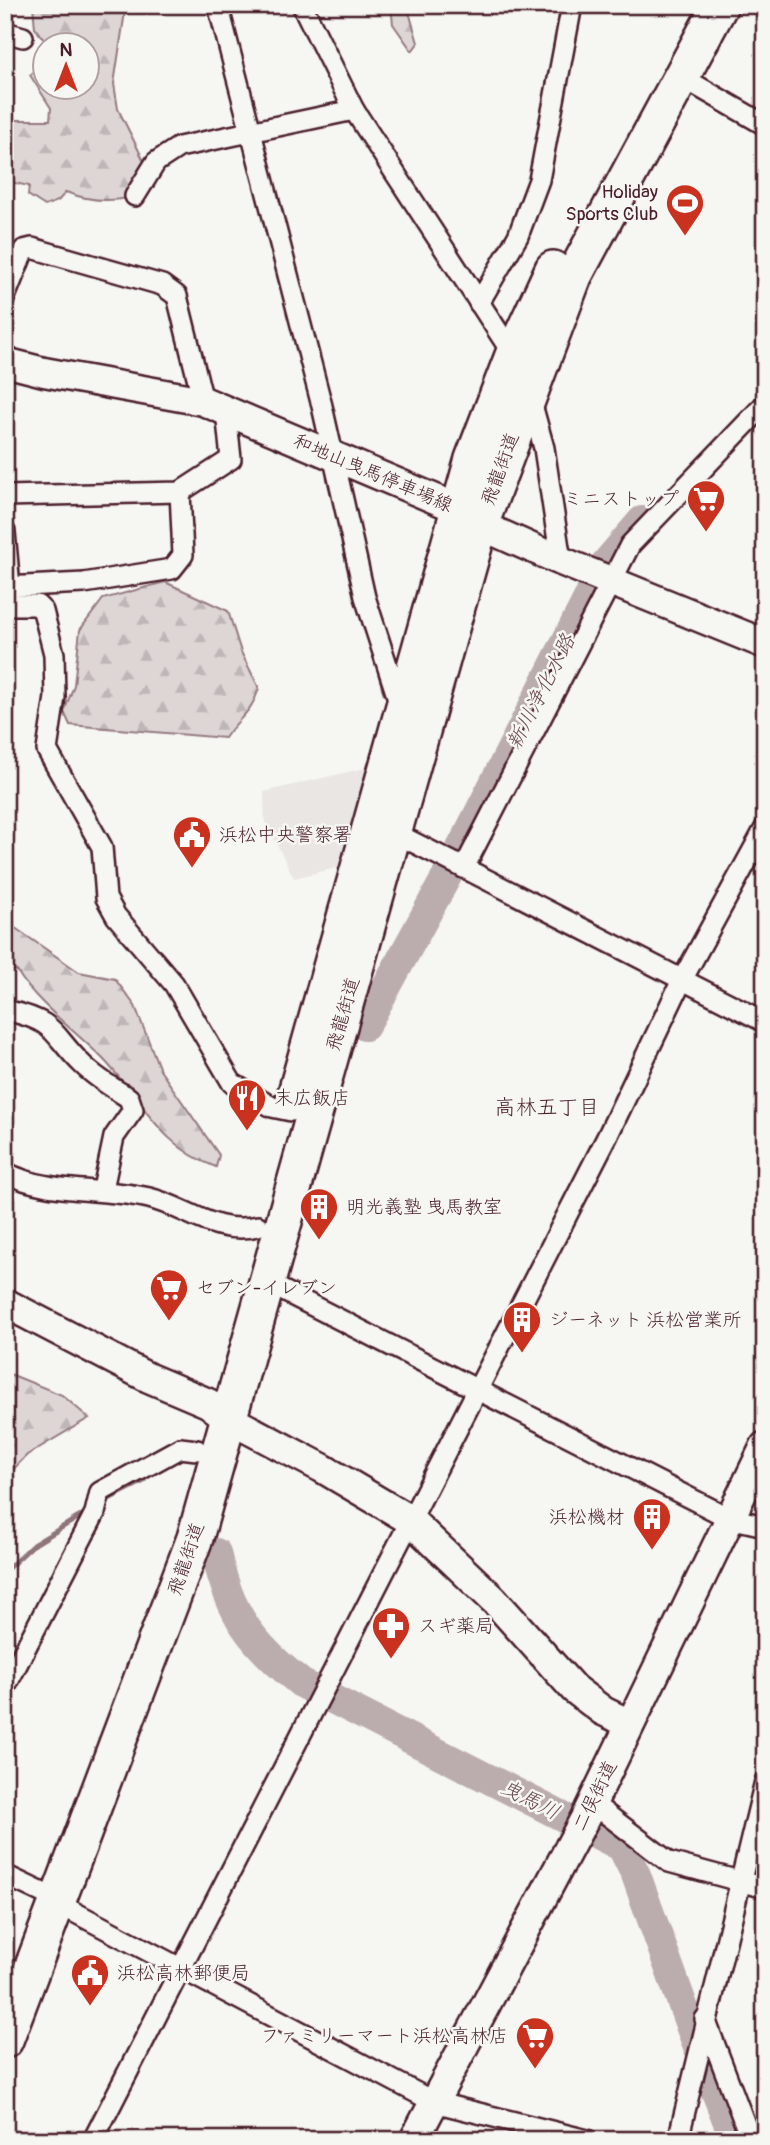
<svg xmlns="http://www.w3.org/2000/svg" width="770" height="2145" viewBox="0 0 770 2145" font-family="Pangolin,'Klee One',sans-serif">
<defs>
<pattern id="forest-firs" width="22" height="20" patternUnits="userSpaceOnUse" patternTransform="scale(1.75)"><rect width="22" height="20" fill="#ddd6d5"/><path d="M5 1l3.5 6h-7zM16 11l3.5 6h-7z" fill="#bfb7b7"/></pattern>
</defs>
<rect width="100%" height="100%" fill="#f6f6f2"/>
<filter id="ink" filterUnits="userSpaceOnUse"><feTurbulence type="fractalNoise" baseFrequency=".0143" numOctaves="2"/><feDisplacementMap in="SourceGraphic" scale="14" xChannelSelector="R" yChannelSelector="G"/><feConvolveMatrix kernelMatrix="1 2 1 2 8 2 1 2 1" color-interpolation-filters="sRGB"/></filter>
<g filter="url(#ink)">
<path fill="#e9e6e3" d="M369,767L339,867L294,878L265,821L264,792Z"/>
<g fill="url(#forest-firs)" stroke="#947a80" stroke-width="2">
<path d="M33,5H126L114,84L118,109L146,165L128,198C108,202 86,200 66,192L58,201L45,206L28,195L29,186L5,181V120H50L51,108L30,75L41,66L45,48L46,88H88V46L48,45L35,28Z"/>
<path d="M391,5H407L418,43L412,51L393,24Z"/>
<path d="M165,582L228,611L241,652L259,688C251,714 239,717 225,738L70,725L64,712L74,685L80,630L103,599Z"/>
<path d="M5,921L79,972L115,979L135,1006L160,1070L219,1155L216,1167C160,1147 142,1100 104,1060C78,1033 36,1003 17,971L5,969Z"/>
<path d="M5,1372L62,1395L89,1418L27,1455L5,1478Z"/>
</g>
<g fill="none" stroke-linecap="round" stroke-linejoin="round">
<g stroke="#8e747a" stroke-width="5">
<path d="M279,277L301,358"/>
<path d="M380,674L385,693"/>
<path d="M103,1502L144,1481"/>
<path d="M5,1571L33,1545L89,1511"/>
</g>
<g stroke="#bbadae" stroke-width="30">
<path d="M365,1026L448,874L606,563L642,521"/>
<path d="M216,1553C230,1615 251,1643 301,1683L622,1847L636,1875L692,2031L735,2140"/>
</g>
<g stroke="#4a1f2b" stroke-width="24">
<g id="street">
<path d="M218,5L322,406L365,597L400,705"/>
<path d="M302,5L354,110L516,359"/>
<path d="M5,32L23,37"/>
<path d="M680,76L765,125"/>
<path d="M135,196L156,162L179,147L354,110"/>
<path d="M5,297L24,250L32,248L162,285L177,296L203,401"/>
<path d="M479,303L518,236L539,180L572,5"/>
<path d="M531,401L544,448L561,561"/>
<path d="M765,404L630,545L464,868L765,1022"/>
<path d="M5,496L180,492L231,459L226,411"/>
<path d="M5,532L10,587"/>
<path d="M5,587L84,583L172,569L183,555L180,492"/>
<path d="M5,605H37L43,611L54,654L55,697L47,750L102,847L106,898L116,916L174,984L232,1083L272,1107L291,1111"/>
<path d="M387,829L464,868"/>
<path d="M5,1014L9,1011C58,1022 51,1034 83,1065C96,1078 113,1088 129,1098L133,1110L114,1137L103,1189"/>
<path d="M5,1172C47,1195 103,1187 149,1198C187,1207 214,1236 258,1226"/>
<path d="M266,1282L729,1518L765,1526"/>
<path d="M5,1688L95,1513L100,1492L180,1448L197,1450"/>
<path d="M592,1803L669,1862L765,1888"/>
<path d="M5,1875L45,1894"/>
<path d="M57,1903L434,2102L587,2140"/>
<path d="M705,2019L751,2140"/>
<path d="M93,2140L607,1137L682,980L765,828"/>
<path d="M678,2140L765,1781"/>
</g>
</g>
<g stroke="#4a1f2b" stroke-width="33">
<g id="secondary">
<path d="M5,362L44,372L203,401L459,509L480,525L561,561L765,644"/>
<path d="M5,1303L149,1378L208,1403L229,1419L322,1468L410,1520L494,1600L574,1689L603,1711L630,1724"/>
<path d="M414,2140L586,1816L765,1446"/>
</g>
</g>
<g stroke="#4a1f2b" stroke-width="40">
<g id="highway">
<path d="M294,1100L473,459L514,353L553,269"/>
<path d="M5,2040L195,1538L480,525L574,276L720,5"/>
</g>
</g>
<use href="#street" stroke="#f6f6f2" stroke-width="19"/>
<use href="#secondary" stroke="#f6f6f2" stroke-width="28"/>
<use href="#highway" stroke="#f6f6f2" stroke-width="35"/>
</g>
</g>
<defs>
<g id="stadium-pin" transform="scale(2.0125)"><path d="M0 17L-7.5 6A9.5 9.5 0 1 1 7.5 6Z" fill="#c8321e" stroke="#f6f6f2"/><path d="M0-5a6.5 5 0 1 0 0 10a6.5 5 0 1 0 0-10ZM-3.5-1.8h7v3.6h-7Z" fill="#fff"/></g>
<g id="supermarket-pin" transform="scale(2.0125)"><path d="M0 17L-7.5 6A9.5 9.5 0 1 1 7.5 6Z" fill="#c8321e" stroke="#f6f6f2"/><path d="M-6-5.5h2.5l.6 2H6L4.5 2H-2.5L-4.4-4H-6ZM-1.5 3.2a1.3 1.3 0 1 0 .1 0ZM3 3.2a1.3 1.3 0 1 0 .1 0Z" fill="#fff"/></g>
<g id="civic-pin" transform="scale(2.0125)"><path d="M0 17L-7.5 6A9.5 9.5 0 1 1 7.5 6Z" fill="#c8321e" stroke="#f6f6f2"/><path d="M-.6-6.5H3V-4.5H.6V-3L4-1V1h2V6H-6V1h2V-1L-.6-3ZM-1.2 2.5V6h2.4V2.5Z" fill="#fff"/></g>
<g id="restaurant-pin" transform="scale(2.0125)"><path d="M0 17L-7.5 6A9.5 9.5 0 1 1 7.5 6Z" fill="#c8321e" stroke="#f6f6f2"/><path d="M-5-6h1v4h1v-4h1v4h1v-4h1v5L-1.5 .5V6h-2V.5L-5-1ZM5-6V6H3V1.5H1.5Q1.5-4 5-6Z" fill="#fff"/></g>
<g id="building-pin" transform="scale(2.0125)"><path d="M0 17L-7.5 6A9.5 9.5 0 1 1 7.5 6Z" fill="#c8321e" stroke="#f6f6f2"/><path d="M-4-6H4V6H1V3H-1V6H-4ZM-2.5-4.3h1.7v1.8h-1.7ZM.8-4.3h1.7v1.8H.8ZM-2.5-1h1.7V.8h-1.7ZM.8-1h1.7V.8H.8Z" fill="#fff"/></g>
<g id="pharmacy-pin" transform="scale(2.0125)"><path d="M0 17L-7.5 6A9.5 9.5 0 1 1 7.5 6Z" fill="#c8321e" stroke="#f6f6f2"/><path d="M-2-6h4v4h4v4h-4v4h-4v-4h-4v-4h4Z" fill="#fff"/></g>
</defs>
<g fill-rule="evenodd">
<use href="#stadium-pin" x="685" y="203"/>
<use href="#supermarket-pin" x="706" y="499"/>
<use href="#civic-pin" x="192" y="835"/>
<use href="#restaurant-pin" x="247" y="1098"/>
<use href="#building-pin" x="319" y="1207"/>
<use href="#supermarket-pin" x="169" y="1288"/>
<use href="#building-pin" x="522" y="1320"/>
<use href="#building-pin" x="652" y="1517"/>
<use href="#pharmacy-pin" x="391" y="1626"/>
<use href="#civic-pin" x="90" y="1973"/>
<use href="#supermarket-pin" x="535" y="2036"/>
</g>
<g text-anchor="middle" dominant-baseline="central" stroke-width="5" stroke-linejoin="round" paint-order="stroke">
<g font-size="19" fill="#4a1f2b" stroke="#f6f6f2" text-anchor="start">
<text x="658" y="192" text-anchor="end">Holiday<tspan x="658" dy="22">Sports Club</tspan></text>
<text x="679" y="499" text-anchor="end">ミニストップ</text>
<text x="219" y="835">浜松中央警察署</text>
<text x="274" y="1098">末広飯店</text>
<text x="346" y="1207">明光義塾 曳馬教室</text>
<text x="196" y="1288">セブン-イレブン</text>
<text x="549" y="1320">ジーネット 浜松営業所</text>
<text x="625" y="1517" text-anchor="end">浜松機材</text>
<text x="418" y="1626">スギ薬局</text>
<text x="117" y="1973">浜松高林郵便局</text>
<text x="508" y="2036" text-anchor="end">ファミリーマート浜松高林店</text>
</g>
<g font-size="19" fill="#4a1f2b" stroke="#f6f6f2">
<text transform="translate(500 469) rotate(-70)">飛龍街道</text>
<text transform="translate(373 473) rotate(23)">和地山曳馬停車場線</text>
<text transform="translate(343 1014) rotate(-74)">飛龍街道</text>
<text transform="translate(186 1559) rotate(-71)">飛龍街道</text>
<text transform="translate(595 1796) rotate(-64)">二俣街道</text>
</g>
<g font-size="21" font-style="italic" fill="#6c4a52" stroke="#f6f6f2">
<text transform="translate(541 692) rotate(-63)">新川浄化水路</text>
<text transform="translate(530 1800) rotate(27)">曳馬川</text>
</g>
<g font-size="21" fill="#4a1f2b" stroke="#f6f6f2">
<text x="547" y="1107">高林五丁目</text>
</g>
</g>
<rect width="770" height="2145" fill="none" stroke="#f6f6f2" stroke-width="28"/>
<rect x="14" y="14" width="742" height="2117" fill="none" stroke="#4a1f2b" stroke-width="2.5" filter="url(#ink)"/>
<g transform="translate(66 66)"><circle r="33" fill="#f6f6f2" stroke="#b1a0a2" stroke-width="2"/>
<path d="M0-5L12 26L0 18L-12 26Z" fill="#c8321e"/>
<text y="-10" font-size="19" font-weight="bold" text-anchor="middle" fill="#4a1f2b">N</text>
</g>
</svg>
